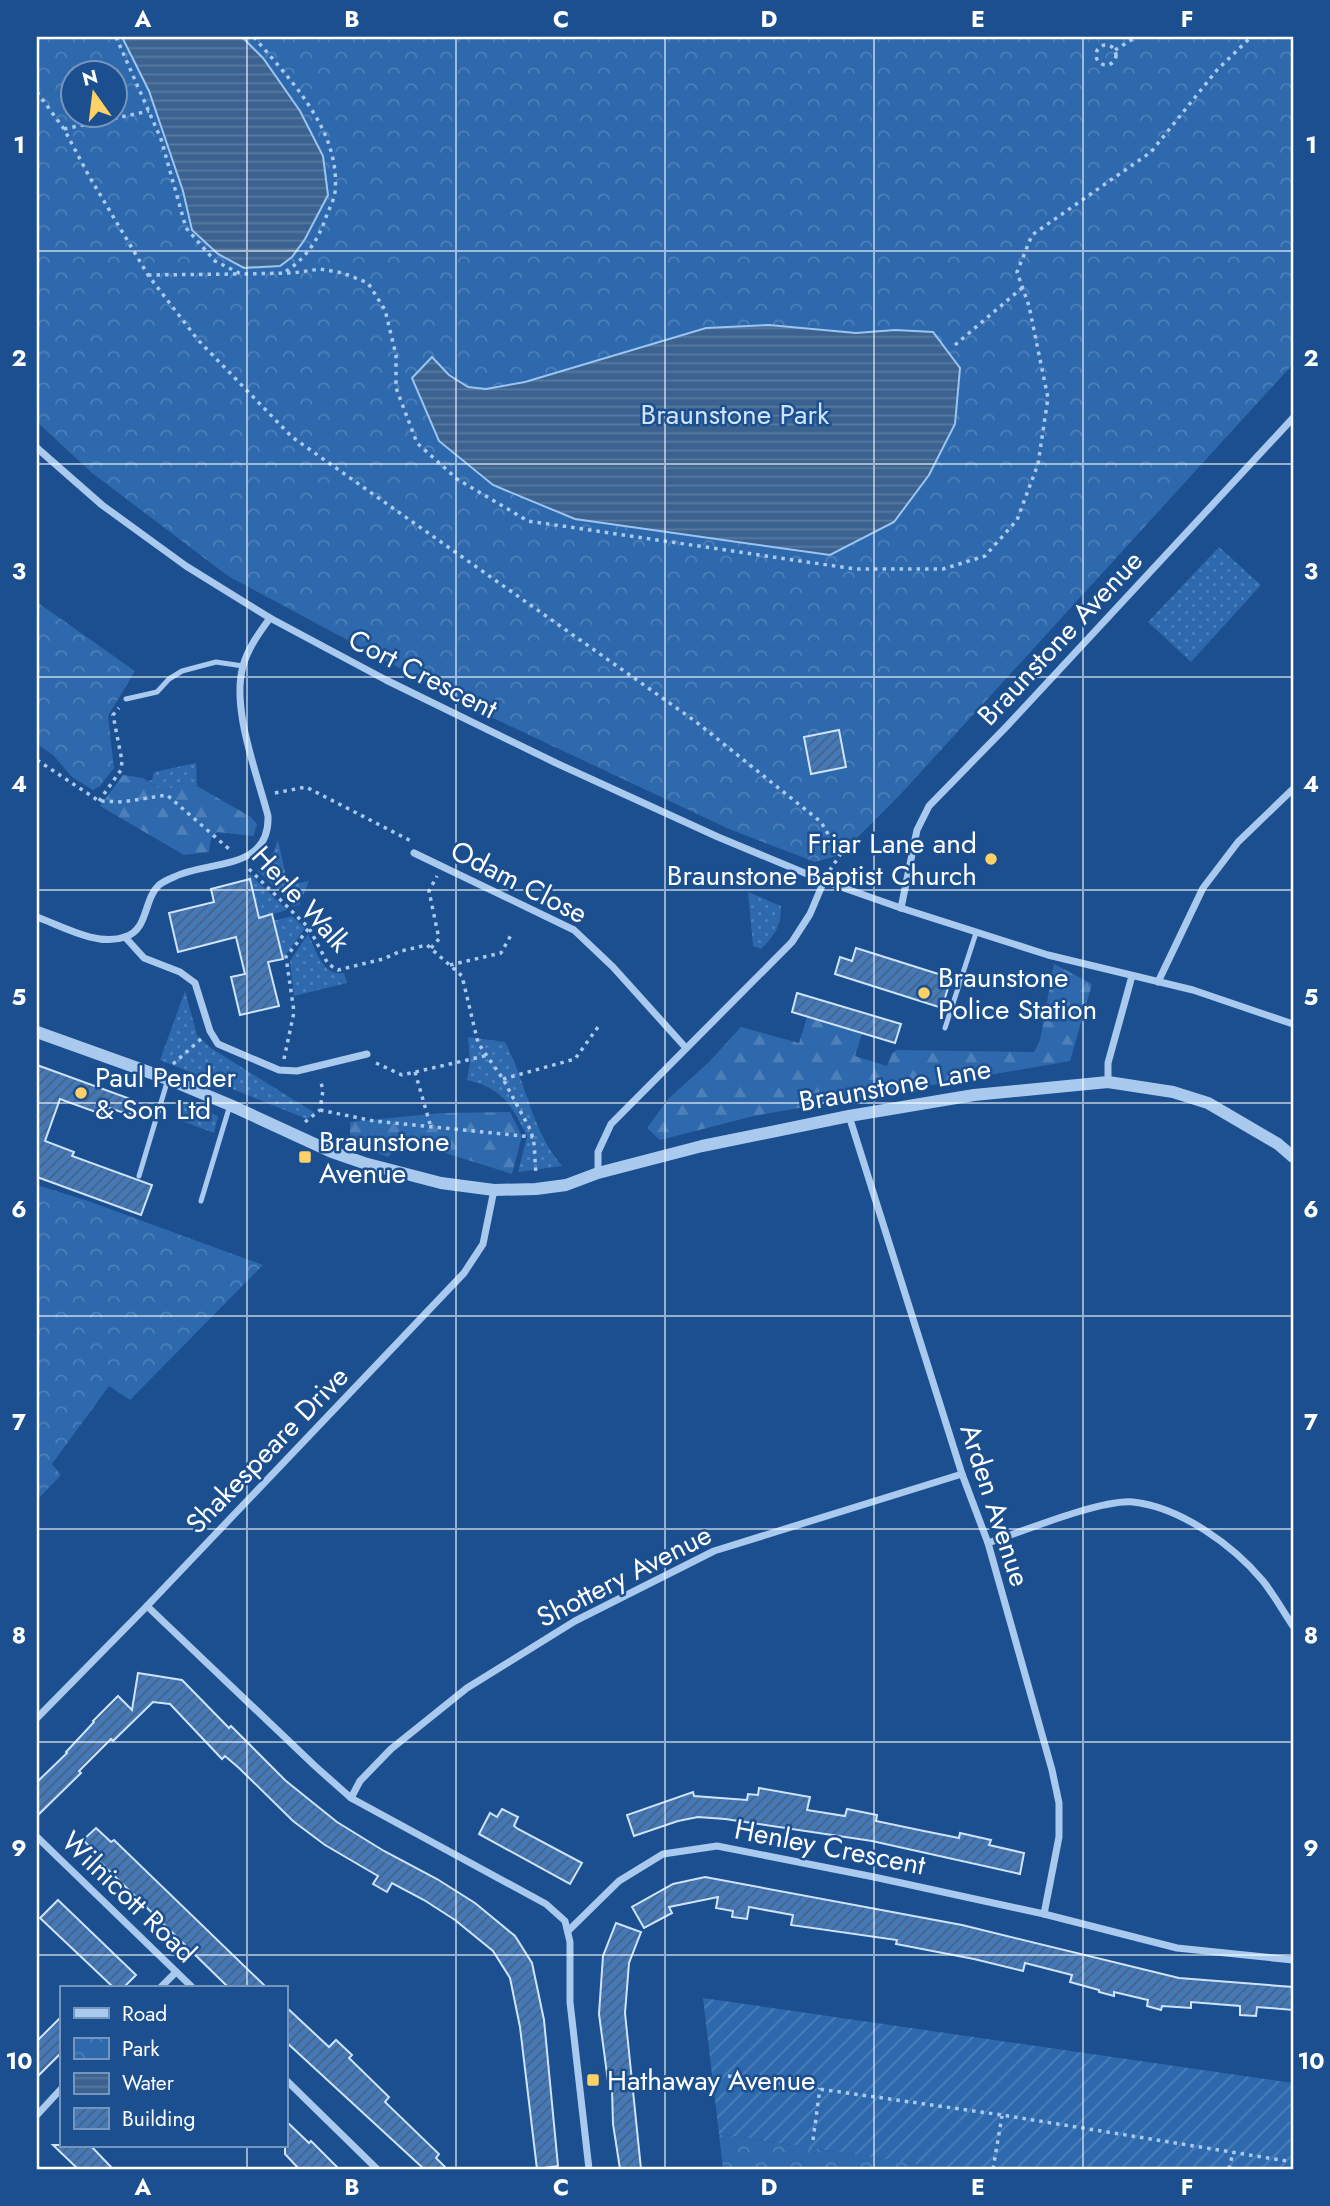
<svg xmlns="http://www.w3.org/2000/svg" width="1330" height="2206" viewBox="0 0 1330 2206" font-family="Jost,sans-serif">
<defs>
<pattern id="grass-dots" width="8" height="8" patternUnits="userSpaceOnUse" patternTransform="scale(1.75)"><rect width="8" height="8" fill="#2e69ad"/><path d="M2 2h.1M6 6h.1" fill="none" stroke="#4d80b9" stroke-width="1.8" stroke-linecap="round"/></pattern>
<pattern id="forest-firs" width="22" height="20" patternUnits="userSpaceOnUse" patternTransform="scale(1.75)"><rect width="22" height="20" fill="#2e69ad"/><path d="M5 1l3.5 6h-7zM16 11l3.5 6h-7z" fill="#4d80b9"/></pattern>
<pattern id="park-crowns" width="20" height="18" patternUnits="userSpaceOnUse" patternTransform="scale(1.75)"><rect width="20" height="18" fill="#2e69ad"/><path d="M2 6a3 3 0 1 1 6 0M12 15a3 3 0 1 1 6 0" fill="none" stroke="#4d80b9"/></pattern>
<pattern id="garden-furrows" width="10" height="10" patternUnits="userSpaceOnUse" patternTransform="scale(1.75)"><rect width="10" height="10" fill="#2e69ad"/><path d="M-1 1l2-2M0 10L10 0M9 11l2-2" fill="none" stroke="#4d80b9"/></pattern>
<pattern id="water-rules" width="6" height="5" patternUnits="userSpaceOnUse" patternTransform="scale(1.75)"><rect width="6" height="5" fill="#3c6290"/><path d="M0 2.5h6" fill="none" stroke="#597aa1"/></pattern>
<pattern id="building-hatch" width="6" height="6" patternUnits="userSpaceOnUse" patternTransform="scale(1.75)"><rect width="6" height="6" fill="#4478b7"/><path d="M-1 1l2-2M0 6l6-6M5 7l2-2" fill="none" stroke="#486282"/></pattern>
</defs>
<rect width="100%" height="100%" fill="#1b4f8f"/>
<g fill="url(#grass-dots)">
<path d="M1219,547L1261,585L1191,662L1148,622Z"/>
<path d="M196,763L197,786L180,783L164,792L148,781L152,780L154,772Z"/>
<path d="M278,840L288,885L309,881L299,905L294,906L258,871L273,853Z"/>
<path d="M250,874L287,910L259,918L248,875Z"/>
<path d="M748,892L781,906C781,926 775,935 761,949L753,946Z"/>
<path d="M292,916L305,928L283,959L273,921Z"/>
<path d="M308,934C316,950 323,977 344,973L347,983L294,996L290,961Z"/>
<path d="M185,991L197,1035L211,1048L315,1113L307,1119L160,1060Z"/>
<path d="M468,1037L505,1042C527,1084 531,1129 562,1166L518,1172L527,1136C511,1105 504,1089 467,1080L470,1063Z"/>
<path d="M183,1102L218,1116L214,1133L177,1119Z"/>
</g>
<g fill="url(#forest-firs)">
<path d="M123,775L143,778L164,792L180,783L197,786L251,817L257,824L253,836L217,832L211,839L209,852L184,855L100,806Z"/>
<path d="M1054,964L1092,984L1070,1061L754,1116L660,1140L647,1128L668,1099L709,1062L741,1027L799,1043L807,1017L862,1034L855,1056L887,1066L892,1053L897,1050L1034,1052L1040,1040Z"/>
<path d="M510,1112L522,1136L512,1174L404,1140L388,1157L350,1142V1122L440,1113Z"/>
</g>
<g fill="url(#park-crowns)" fill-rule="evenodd">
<path d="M37,37H1293V364L899,796L840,855L815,862L729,829L491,717L228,576L92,473L37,422ZM74,74H116V116H74Z"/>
<path d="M37,602L135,671L108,716L114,768L100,786L93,790L72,777L54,756L37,744Z"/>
<path d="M37,1185L88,1201L263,1265L130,1400L109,1386L52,1464L61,1475L37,1500Z"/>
<path d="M719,2134L949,2169H723Z"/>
</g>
<path fill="url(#garden-furrows)" d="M703,1998L1293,2083V2169H949L719,2134Z"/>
<g fill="url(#water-rules)" stroke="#9cc4f0" stroke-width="2">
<path d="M122,37H242L263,58L300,111L323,156L328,195L305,239L292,257L280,266L244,268L218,254L192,230L183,191L149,91Z"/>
<path d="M769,325L856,333L895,330L933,332L960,368L955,424L929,475L894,522L830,555L575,519L493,485L439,441L412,378L432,357L449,375L468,387L486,389L525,382L706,328Z"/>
</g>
<g fill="url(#building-hatch)" stroke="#cfe3fa" stroke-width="2">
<path d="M839,730L846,767L811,774L804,737Z"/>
<path d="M250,879L259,918L272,914L283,959L268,962L279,1006L240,1015L231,977L245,974L236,937L178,952L169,913L214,902L211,889Z"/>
<path d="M856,948L951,978L942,1008L835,974L840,957L852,961Z"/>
<path d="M797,993L901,1024L895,1043L792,1012Z"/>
<path d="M37,1065L136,1101L130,1115L107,1107L104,1115L60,1099L45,1141L74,1152L72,1156L152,1185L141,1215L37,1177Z"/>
<path d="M138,1673L182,1680L229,1728L231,1726L286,1781L337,1822L384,1851L437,1879L475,1903L515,1936L532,1963L544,2020L558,2166L537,2169L520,2027L510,1978L493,1951L455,1920L424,1900L392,1883L387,1892L373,1884L378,1876L325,1845L293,1821L239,1768L225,1756L222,1759L170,1704L153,1702L113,1741L111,1739L79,1771L81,1773L37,1816V1782L67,1753L66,1752L94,1722L93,1721L118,1696L132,1710Z"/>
<path d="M759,1788L810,1797L807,1810L845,1816L847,1809L877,1815L876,1821L924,1831L959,1838L960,1833L991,1840L989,1845L1024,1853L1020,1874L872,1841L725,1819L698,1817L678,1821L634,1836L627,1815L693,1792L694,1796L747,1800L748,1794L758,1795Z"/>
<path d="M502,1809L518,1817L514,1826L518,1829L582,1863L570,1884L479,1834L490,1813L497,1817Z"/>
<path d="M96,1828L111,1842L114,1840L266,1987H228L96,1858L98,1855L83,1840Z"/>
<path d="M705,1877L962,1925L1179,1978L1293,1987V2010L1257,2007L1256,2016L1240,2015V2006L1191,2002V2008L1162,2006L1161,2010L1147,2006L1148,2000L1114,1992V1996L1099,1992V1990L1070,1982L1072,1975L1025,1963L1023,1971L974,1959L896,1944L897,1940L791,1925L793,1915L749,1907L747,1919L732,1917L733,1911L716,1908L718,1897L669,1907L672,1913L644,1928L632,1907L673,1884Z"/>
<path d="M58,1900L136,1975L124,1987H113L40,1918Z"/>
<path d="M616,1923L641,1932L629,1963L625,2013L641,2169H620L613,2124L612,2089H609L599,2014L603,1956Z"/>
<path d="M285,2006L329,2047L336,2040L352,2055L349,2058L389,2097L385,2102L439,2154L436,2158L447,2169H424L285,2041Z"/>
<path d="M61,2017V2053L37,2077V2041Z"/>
<path d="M285,2120L309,2143L311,2141L339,2169H299L285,2154Z"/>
<path d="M53,2145H90L113,2169H78Z"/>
</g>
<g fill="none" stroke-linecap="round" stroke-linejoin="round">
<g stroke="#a9c9ee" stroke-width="3.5" stroke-dasharray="3.5 5" stroke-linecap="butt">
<path d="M116,37L161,139L186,228L215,261L241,274L293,273L320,269L343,273L368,283L385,310L396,355V388L417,443L457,479L528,521L855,569H943L985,556L1017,520L1038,464L1048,398L1029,306L1017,272L1032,235L1151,152L1217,70L1251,37"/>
<path d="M254,37C290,80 341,130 335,192C334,200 329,209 326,217C318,241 305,259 285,272"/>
<circle cx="1106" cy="55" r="10"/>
<path d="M1115,50L1136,37"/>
<path d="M37,92L64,129L89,176L148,275L198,340L292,437L695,721L821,822L840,855L830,870"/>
<path d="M64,129L149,111"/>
<path d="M148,275L238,274"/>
<path d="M955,345L1023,287"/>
<path d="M37,760L99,801L122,802L167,795L229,849"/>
<path d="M275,793L306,787L411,841"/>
<path d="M99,801L121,770L122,761L113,715L119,708"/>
<path d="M249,869L309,928L328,964L338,970L383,959L401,951L427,945L462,976L478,1043L503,1079L531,1131L534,1144L536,1175"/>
<path d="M431,948L439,939L429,891L437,876"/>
<path d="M450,965L501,953L511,935"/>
<path d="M284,1059L294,1012L286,957L309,928"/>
<path d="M376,1063L402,1075L489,1055"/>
<path d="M173,1064L201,1039"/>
<path d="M415,1072L430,1124"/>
<path d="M503,1079L575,1059L598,1027"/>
<path d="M320,1110L374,1121L533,1137"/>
<path d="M305,1122L320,1110L323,1090L320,1079"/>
<path d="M728,2076L1002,2115L1293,2162"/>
<path d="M813,2140L820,2088"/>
<path d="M993,2169L1002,2116"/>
<path d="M1229,2169L1233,2152"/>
</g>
<g stroke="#a9c9ee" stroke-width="5">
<path d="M126,699L157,692L169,679L182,671L216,662L243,666"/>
<path d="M945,1028L976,933"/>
<path d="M139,1176L168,1079"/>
<path d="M201,1201L230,1105"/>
</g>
<g stroke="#a9c9ee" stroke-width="7">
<path d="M37,448L102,505L186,566L270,618L386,680L556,763L718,837L824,881L901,908L1048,955L1193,990L1293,1024"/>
<path d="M414,853L574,930L613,967L686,1048"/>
<path d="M901,908L917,830L929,806L1008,725L1293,418"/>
<path d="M37,917C62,926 98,947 125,937C149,929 143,900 159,885C163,882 169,879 174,877C207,860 270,872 268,816C257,773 231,709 243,666C248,648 259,633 270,618"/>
<path d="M125,937L144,958L180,972L195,983L210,1031L218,1044L279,1070L297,1071L367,1054"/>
<path d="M1158,982L1203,888L1238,842L1293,789"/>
<path d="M1108,1082V1063L1132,976"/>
<path d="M849,1116L962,1474L988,1543L1052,1770L1059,1803V1837L1044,1914"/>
<path d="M598,1173V1152L611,1124L792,942L810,914L824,881"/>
<path d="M988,1543C1021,1532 1101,1499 1133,1502C1180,1507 1233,1545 1263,1581C1274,1595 1283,1611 1293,1626"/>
<path d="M147,1606L315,1766L351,1798L546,1904L565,1921L570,1942V2002L589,2169"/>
<path d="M37,1718L147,1606L464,1273L483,1244L494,1190"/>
<path d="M351,1798L360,1781L391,1749L467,1688L575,1621L714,1551L962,1474"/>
<path d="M37,1837L192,1987"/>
<path d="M568,1931L619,1881L663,1854L717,1846L874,1877L1044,1914L1177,1948L1293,1960"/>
<path d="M161,1987L176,1972"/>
<path d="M285,2079L377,2169"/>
<path d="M37,2115L61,2089"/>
</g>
<path stroke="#a9c9ee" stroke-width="12" d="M37,1032L168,1079L230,1105L332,1152L364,1163L441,1183L494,1190L536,1189L566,1185L598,1173L702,1146L849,1116L974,1095L1108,1082L1173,1092L1208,1103L1278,1144L1293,1157"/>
</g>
<path fill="none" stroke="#fff" stroke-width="2" stroke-opacity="0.55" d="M247,37V1987M456,37V2169M665,37V2169M874,37V2169M1083,37V2169M37,251H1293M37,464H1293M37,677H1293M37,890H1293M37,1103H1293M37,1316H1293M37,1529H1293M37,1742H1293M37,1955H1293M247,2145V2169"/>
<g fill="#ffd166" stroke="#1b4f8f" stroke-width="2.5">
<circle cx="991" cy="859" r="7"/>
<circle cx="924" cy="993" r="7"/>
<circle cx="81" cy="1093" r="7"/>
<rect x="298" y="1150" width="14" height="14" rx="3.5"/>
<rect x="586" y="2073" width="14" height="14" rx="3.5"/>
</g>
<g text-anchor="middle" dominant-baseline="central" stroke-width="5" stroke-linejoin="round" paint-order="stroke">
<g font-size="28" fill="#cfe3fa" stroke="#1b4f8f">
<text x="735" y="414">Braunstone Park</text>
</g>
<g font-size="28" fill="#fff" stroke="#1b4f8f">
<text transform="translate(1060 638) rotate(-47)">Braunstone Avenue</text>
<text transform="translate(423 674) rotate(27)">Cort Crescent</text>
<text transform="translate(519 882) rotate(27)">Odam Close</text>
<text transform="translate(301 899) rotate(48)">Herle Walk</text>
<text transform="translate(895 1085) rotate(-10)">Braunstone Lane</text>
<text transform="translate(267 1450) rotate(-46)">Shakespeare Drive</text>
<text transform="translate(995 1505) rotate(72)">Arden Avenue</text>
<text transform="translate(624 1576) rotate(-27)">Shottery Avenue</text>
<text transform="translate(830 1847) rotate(11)">Henley Crescent</text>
<text transform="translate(129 1897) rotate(44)">Wilnicott Road</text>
</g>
<g font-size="28" fill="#fff" stroke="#1b4f8f" text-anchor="start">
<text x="977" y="843" text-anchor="end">Friar Lane and<tspan x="977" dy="32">Braunstone Baptist Church</tspan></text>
<text x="938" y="977">Braunstone<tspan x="938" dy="32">Police Station</tspan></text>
<text x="95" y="1077">Paul Pender<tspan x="95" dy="32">&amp; Son Ltd</tspan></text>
<text x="319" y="1141">Braunstone<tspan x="319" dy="32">Avenue</tspan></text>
<text x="607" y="2080">Hathaway Avenue</text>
</g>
</g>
<rect width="1330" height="2206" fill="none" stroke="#1b4f8f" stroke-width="77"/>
<rect x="60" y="1986" width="228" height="161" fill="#1b4f8f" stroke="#7695bc" stroke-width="2"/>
<rect x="74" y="2008" width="35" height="10" fill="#a9c9ee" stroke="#7695bc" stroke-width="2"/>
<text x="122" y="2021" font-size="21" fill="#ffffff">Road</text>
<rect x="74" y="2038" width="35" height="21" fill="url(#park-crowns)" stroke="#7695bc" stroke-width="2"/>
<text x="122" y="2056" font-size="21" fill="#ffffff">Park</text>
<rect x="74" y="2073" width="35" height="21" fill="url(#water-rules)" stroke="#7695bc" stroke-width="2"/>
<text x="122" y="2090" font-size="21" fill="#ffffff">Water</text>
<rect x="74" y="2108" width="35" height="21" fill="url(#building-hatch)" stroke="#7695bc" stroke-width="2"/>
<text x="122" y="2126" font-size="21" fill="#ffffff">Building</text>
<g transform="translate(94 94) rotate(346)"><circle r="33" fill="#1b4f8f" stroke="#7695bc" stroke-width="2"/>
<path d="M0-5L12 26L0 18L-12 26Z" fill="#ffd166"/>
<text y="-10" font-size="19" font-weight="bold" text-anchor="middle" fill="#ffffff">N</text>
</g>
<rect x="38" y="38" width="1254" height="2130" fill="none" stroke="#fff" stroke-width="2.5"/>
<g font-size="23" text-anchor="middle" font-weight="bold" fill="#fff">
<text x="143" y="27">A</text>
<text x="352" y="27">B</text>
<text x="561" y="27">C</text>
<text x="769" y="27">D</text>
<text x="978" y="27">E</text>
<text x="1187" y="27">F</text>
<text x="19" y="153">1</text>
<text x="1311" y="153">1</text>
<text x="19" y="366">2</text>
<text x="1311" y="366">2</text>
<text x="19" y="579">3</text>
<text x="1311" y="579">3</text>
<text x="19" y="792">4</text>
<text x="1311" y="792">4</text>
<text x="19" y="1005">5</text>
<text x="1311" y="1005">5</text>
<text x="19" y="1217">6</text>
<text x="1311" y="1217">6</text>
<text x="19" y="1430">7</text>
<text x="1311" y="1430">7</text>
<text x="19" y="1643">8</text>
<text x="1311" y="1643">8</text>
<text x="19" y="1856">9</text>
<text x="1311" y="1856">9</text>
<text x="19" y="2069">10</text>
<text x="1311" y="2069">10</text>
<text x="143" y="2195">A</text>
<text x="352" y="2195">B</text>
<text x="561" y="2195">C</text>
<text x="769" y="2195">D</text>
<text x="978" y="2195">E</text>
<text x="1187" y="2195">F</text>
</g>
</svg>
